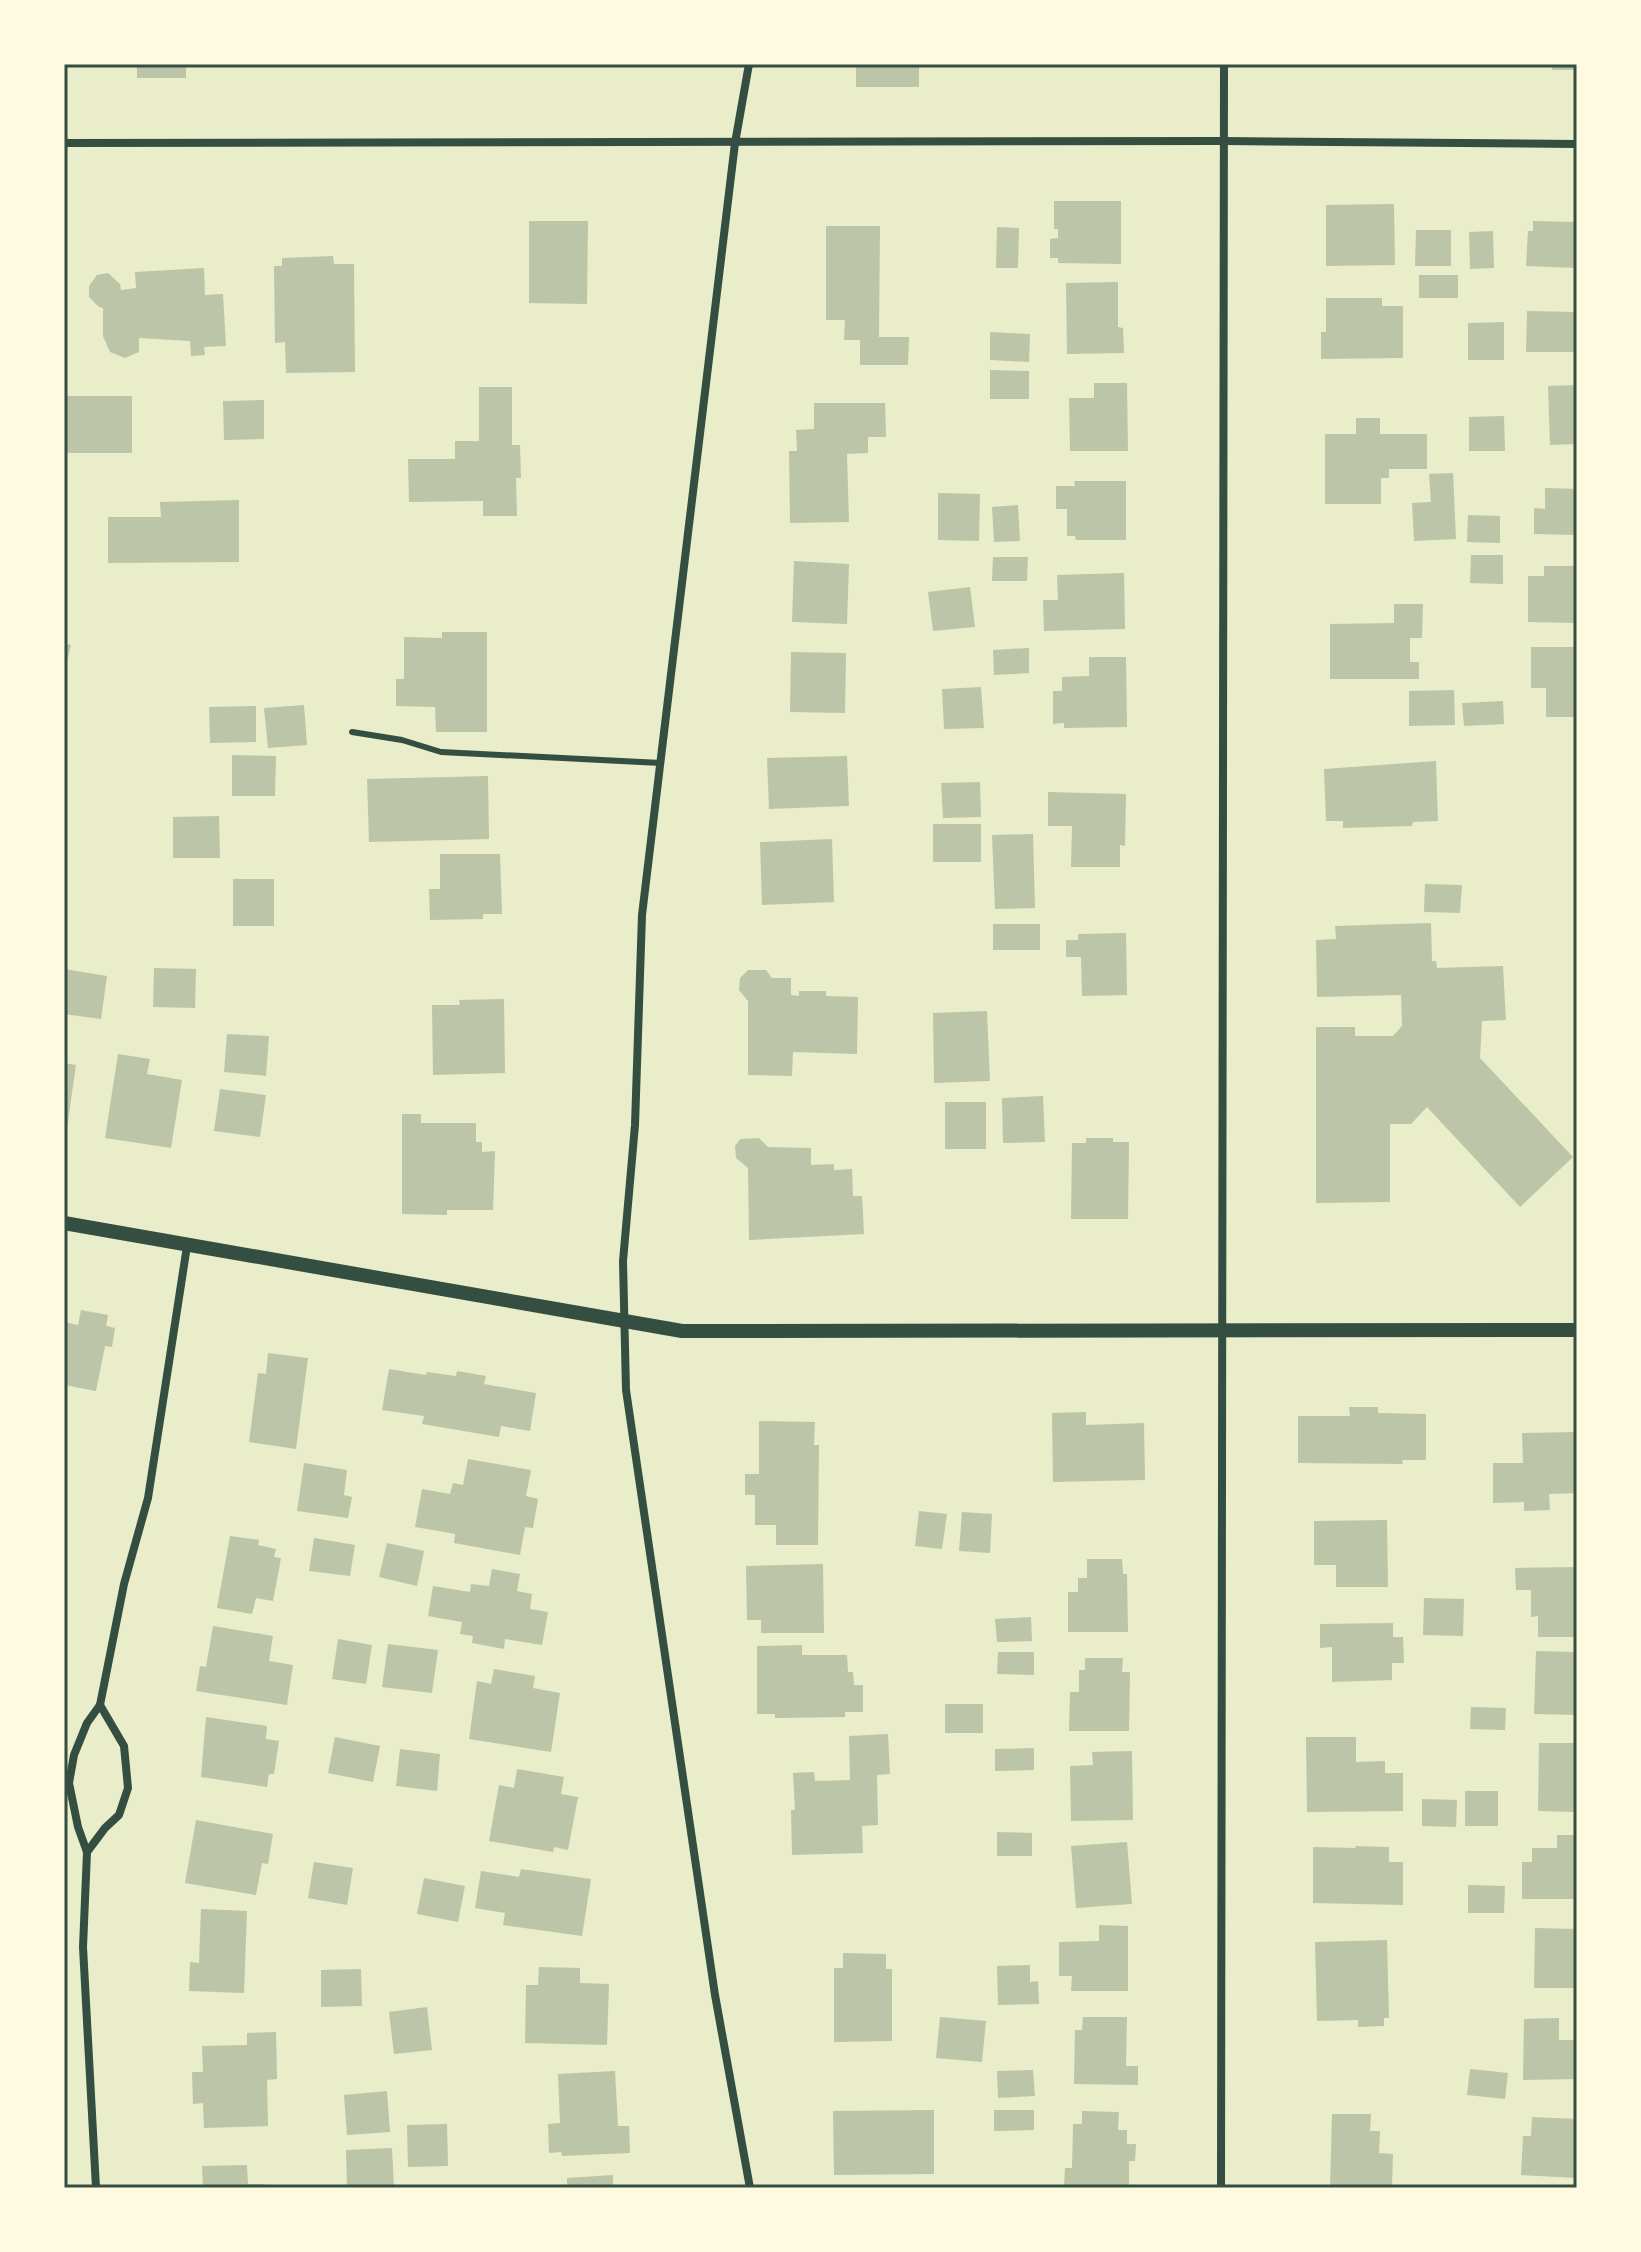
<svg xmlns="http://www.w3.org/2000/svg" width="1641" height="2252" viewBox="0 0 1641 2252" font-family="'Times New Roman',serif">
<rect width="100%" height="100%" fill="#e9edc9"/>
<g fill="#bcc5a7">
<rect x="137" y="64" width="49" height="14"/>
<rect x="856" y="64" width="63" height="23"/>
<rect x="1056" y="64" width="69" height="3"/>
<path d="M1553,64H1577V70H1552Z"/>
<path d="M1054,201H1121V264L1058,263V258H1050V239L1058,238V229H1054Z"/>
<path d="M1394,204L1395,265L1326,266V205Z"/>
<path d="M529,221H588L587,304L529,303Z"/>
<path d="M1533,221L1577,222V268L1526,266L1528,231H1533Z"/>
<path d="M826,226H880L879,337H909L908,365H860V340H844L845,320H826Z"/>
<path d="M997,227L1019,228L1018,268H996Z"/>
<path d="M1416,230H1451V266H1415Z"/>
<path d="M1493,231L1494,268L1470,269L1469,232Z"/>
<path d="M333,256L334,264H354L355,372L286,373L285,342L275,343L274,266H282V258Z"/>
<path d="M204,268L205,295L223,294L226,346L204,347L205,355L191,356L190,341L139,338V352L125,358L110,352L103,336V308L99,307L89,297V286L97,275L108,273L120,284L121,290L136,288L135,272Z"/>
<rect x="1419" y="275" width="39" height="23"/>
<path d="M1118,282V327L1123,328L1124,353L1067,354L1066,283Z"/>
<path d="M1326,298H1382V306H1403V358L1321,359V332H1326Z"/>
<path d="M1527,311L1577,312V352H1526Z"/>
<path d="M1504,322V360H1468V323Z"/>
<path d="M990,332L1030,334L1029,362L990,360Z"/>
<path d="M990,370L1029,371V399H990Z"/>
<path d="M1094,383H1127L1128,451H1070L1069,398H1094Z"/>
<path d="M1577,385V444L1550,445L1548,386Z"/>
<path d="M479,387H512V445H520L521,478H516L517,516H483V501L409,502L408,459H455V441H479Z"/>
<rect x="64" y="396" width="68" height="57"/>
<path d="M264,400V439L224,440L223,401Z"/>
<path d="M814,403H885L886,437H868V453L847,454L849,522L790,523L789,451H797L796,430L814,429Z"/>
<path d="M1504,416L1505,451H1469V417Z"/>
<path d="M1356,418H1380V434H1427V469H1389V478H1381V504H1325V434H1356Z"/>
<path d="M1453,473L1456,539L1414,541L1412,503L1431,502L1429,474Z"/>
<path d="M1074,481H1126V540H1076L1075,536H1067V509H1056V486H1075Z"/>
<path d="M1545,488L1577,489V535L1534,534V508L1545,509Z"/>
<path d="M938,493L980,494L979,541L938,540Z"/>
<path d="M239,500V562L108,563V517H161L160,502Z"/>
<path d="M1018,505L1020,541L994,542L992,507Z"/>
<path d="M1468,515L1500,516V543L1467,542Z"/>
<path d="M1471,555H1503V584L1470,583Z"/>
<path d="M993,557H1028L1027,581H992Z"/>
<path d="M794,561L849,564L847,624L792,622Z"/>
<path d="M1544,566H1577V623L1528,622V576H1544Z"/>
<path d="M1124,573L1125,629L1044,631L1043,600H1058L1057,575Z"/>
<path d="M970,587L975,627L933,631L928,592Z"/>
<path d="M1394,604H1423L1422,638H1410V662H1419V679H1330V624L1394,623Z"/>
<path d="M442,632H487V732H436L435,707L396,706V679H404V637L442,638Z"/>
<path d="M64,643L71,645L65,669H64Z"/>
<path d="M1531,647H1577V717H1546V688H1531Z"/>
<path d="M1029,648V673L994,675L993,650Z"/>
<path d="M791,652L846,653L845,713L790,712Z"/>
<path d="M1089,657H1126L1127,727L1064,728V723L1053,724V691H1062V677L1089,676Z"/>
<path d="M981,687L984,728L944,729L942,689Z"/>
<path d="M1454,690L1455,725L1409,726V691Z"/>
<path d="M1503,701L1504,724L1464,726L1462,703Z"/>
<path d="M304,705L307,745L268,748L264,708Z"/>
<path d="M256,706V742L210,743L209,707Z"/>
<path d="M232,755L276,756L275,796H232Z"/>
<path d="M847,756L849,806L769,809L767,758Z"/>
<path d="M1436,761L1438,821L1413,822L1412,826L1343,828V821H1326L1324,769Z"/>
<path d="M488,776L489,839L369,842L367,779Z"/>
<path d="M980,782L981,817L943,818L941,783Z"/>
<path d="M1048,792L1126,794L1125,846L1120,845V867H1071L1072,826H1048Z"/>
<path d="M219,816L220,858H173V817Z"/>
<rect x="933" y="824" width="48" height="38"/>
<path d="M1033,834L1035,908L995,909L992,835Z"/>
<path d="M832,839L834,902L762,905L760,842Z"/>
<path d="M440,854H500L502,914H483V919L430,920L429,889H440Z"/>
<rect x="233" y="879" width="41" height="47"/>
<path d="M1425,884L1462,885L1460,913L1424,912Z"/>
<path d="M1431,923L1432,961H1436L1437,968L1503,966L1506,1020L1482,1021L1480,1058L1573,1157L1520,1207L1427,1107L1411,1124H1390V1202L1316,1203V1027H1355V1036H1393L1402,1026L1401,995L1317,997L1316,940L1336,939L1335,926Z"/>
<rect x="993" y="924" width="47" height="26"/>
<path d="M1126,933L1127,995L1082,996L1081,957H1066V940H1078V934Z"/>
<path d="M154,968L196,969L195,1008L153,1007Z"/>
<path d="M64,969L107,976L101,1019L64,1014Z"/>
<path d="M748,970H766L772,978H791V995L799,996V991H826V996L858,997L857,1054L793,1052L792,1076L748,1075V1001L739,990L740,978Z"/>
<path d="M504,999L505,1073L433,1075L432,1005H460L459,1000Z"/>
<path d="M987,1011L990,1081L934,1083L933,1013Z"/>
<path d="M227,1034L269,1036L266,1076L224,1072Z"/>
<path d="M118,1054L150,1059L147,1074L182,1080L171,1148L105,1138Z"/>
<path d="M64,1063L76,1065L67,1128L64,1127Z"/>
<path d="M220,1089L266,1095L260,1137L214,1131Z"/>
<path d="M1043,1096L1045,1142L1003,1143L1002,1098Z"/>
<rect x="945" y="1102" width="41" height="47"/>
<path d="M402,1114H421V1123H476V1142H482V1152L495,1151L493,1210H447V1215L402,1214Z"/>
<path d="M759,1138L768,1147L811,1148V1165L834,1164V1170L852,1169L853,1196H862L864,1234L749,1240L748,1168L736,1158L735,1146L740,1139Z"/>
<path d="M1086,1138H1113V1142H1129L1128,1219H1071L1072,1143H1086Z"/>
<path d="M81,1310L108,1315L106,1326L115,1328L112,1347L105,1346L96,1391L64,1385V1322L78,1325Z"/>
<path d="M268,1353L308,1358L296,1449L249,1442L258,1373L266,1374Z"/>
<path d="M389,1369L426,1375L427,1372L456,1376L457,1371L486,1376L484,1384L536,1393L530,1431L501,1426L499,1437L422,1424L424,1416L382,1410Z"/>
<path d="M1349,1407H1378V1413L1426,1414V1460H1402L1403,1464L1298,1463V1416H1350Z"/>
<path d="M1086,1412V1425L1144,1423L1145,1480L1053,1482L1052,1413Z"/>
<path d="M759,1421L815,1422L814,1445H819L818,1545H776V1525H755V1495H745V1474H759Z"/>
<path d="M1577,1432V1493L1549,1494L1550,1510L1524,1511V1502L1493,1503V1463H1523L1522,1433Z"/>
<path d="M468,1459L531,1470L526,1496L538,1499L533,1528L525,1527L520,1555L454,1543L455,1534L415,1527L422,1489L450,1494L453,1483L463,1485Z"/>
<path d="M304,1463L347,1470L344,1495L352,1497L348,1518L297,1511Z"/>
<path d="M919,1511L947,1514L942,1549L915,1546Z"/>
<path d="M962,1512L992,1514L990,1553L959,1551Z"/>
<path d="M1387,1520L1388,1587H1336V1565H1314V1521Z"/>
<path d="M230,1536L259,1540L258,1545L276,1549L274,1557L281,1558L273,1601L256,1598L252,1614L217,1608Z"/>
<path d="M314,1538L355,1545L350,1576L309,1571Z"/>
<path d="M387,1543L424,1551L417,1586L379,1577Z"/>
<path d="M1087,1559H1122L1123,1574H1127L1128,1632H1068V1592H1078V1578H1087Z"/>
<path d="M823,1564L824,1633H761V1620H747L746,1566Z"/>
<path d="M1577,1567V1637H1538V1616L1531,1617V1590H1516L1515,1568Z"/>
<path d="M492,1569L520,1574L517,1591L532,1594L530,1609L548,1612L542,1645L505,1639L504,1649L472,1643L473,1636L460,1634L462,1622L428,1616L433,1586L470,1592L471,1584L489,1586Z"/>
<path d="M1424,1598L1464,1599L1463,1636L1423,1635Z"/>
<path d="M1031,1617L1032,1641L997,1642L995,1619Z"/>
<path d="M1393,1623V1637H1403L1404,1663H1392V1680L1332,1682V1647L1320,1648V1624Z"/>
<path d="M213,1626L273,1636L269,1661L293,1665L287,1705L196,1691L200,1666L206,1667Z"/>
<path d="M338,1639L372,1645L366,1684L332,1679Z"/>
<path d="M388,1644L438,1650L432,1693L382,1687Z"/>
<path d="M802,1645V1655H847L848,1672H853L854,1685H863V1712H845V1717L775,1718V1714H757V1646Z"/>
<path d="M1536,1651L1577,1652V1715L1534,1714Z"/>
<path d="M998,1652H1034V1675L997,1674Z"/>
<path d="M1085,1658H1123L1122,1672H1130L1129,1731H1069L1070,1692H1079V1670H1085Z"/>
<path d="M494,1669L535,1676L533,1688L560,1693L551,1752L469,1739L477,1681L491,1684Z"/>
<rect x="945" y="1704" width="38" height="29"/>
<path d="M1471,1707L1506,1708L1505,1730L1470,1729Z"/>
<path d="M206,1717L267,1726L266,1739L279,1741L274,1774H269L267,1787L201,1777Z"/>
<path d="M888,1734L890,1774L877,1775L878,1825L862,1826L863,1853L792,1855L791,1810H795L793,1773L814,1772L815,1781L850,1780L849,1736Z"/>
<path d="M335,1737L380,1746L373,1782L328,1773Z"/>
<path d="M1306,1737H1356V1762L1385,1761V1773H1403V1811L1307,1812Z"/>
<path d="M1539,1743H1577V1812L1538,1811Z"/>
<path d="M1034,1748V1770L995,1771V1749Z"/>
<path d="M400,1749L440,1754L437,1791L396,1786Z"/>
<path d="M1132,1751L1133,1820L1071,1821L1070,1766L1093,1765L1092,1752Z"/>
<path d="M517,1769L564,1777L561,1794L578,1797L568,1850L554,1847L553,1852L489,1841L499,1785L514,1788Z"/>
<rect x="1465" y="1791" width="33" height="35"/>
<path d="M1422,1799L1457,1800L1456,1827L1422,1826Z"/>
<path d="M196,1820L273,1834L268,1864L262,1863L256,1895L185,1883Z"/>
<path d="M997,1832L1032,1833V1856H997Z"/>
<path d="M1557,1835H1577V1899H1522V1862H1532V1848H1557Z"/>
<path d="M1127,1842L1132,1904L1076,1908L1071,1846Z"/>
<path d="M1355,1846L1389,1847V1862H1403V1905L1313,1903V1847L1356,1848Z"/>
<path d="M314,1862L353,1868L347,1905L308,1898Z"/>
<path d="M521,1869L591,1879L582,1936L503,1925L505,1913L475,1908L481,1871L519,1877Z"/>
<path d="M424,1878L465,1886L458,1922L417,1914Z"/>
<path d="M1468,1885L1505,1886L1504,1913H1468Z"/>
<path d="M201,1909L247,1911L244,1993L189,1991L190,1962L199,1963Z"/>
<path d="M1099,1925L1128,1926V1991H1071L1072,1976H1059V1942L1099,1941Z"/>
<path d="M1535,1928L1577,1929V1988H1534Z"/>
<path d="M1387,1940L1389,2018H1384V2026L1358,2027V2020L1317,2021L1315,1942Z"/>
<path d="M843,1953L886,1954V1969H892V2041L834,2042V1968H843Z"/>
<path d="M1030,1965V1982L1038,1981L1039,2004L998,2005L997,1966Z"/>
<path d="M539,1967L580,1968V1983L609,1984L607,2045L525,2043L526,1985H538Z"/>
<path d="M361,1969L362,2006L321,2007V1970Z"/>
<path d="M427,2007L432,2050L394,2054L389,2012Z"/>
<path d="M940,2017L986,2021L982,2062L936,2058Z"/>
<path d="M1083,2017H1127L1126,2066H1138V2085L1074,2084L1075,2030H1082Z"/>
<path d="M1559,2018V2040H1577V2079L1523,2080L1524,2019Z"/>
<path d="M276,2032L277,2079L267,2080L268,2126L204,2128L203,2103L193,2104L192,2072H203L202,2046L247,2045V2033Z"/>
<path d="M1470,2069L1508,2073L1505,2099L1467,2095Z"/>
<path d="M1033,2070L1035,2096L998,2098L997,2071Z"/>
<path d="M615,2071L618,2126H629L630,2153L562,2156L561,2152L549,2153L548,2124L560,2123L558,2074Z"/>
<path d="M387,2091L390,2132L347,2135L344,2095Z"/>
<path d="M934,2110V2174L834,2175L833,2111Z"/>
<path d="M994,2110H1034V2130L994,2131Z"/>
<path d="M1082,2111L1119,2112L1118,2130H1127V2144H1136L1135,2161H1129V2187L1064,2186L1065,2168H1072L1073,2124H1082Z"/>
<path d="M1332,2114H1371L1370,2131H1380L1379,2153L1393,2154L1392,2188H1330Z"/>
<path d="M1532,2117L1577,2119V2178L1521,2175L1523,2136H1531Z"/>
<path d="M447,2124L448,2166L408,2167L407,2125Z"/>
<path d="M392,2148L394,2188H347L346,2150Z"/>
<path d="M247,2165L248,2184H265V2188H203L202,2166Z"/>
<path d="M613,2175V2188H567V2178Z"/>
</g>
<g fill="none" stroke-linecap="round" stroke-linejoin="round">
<path stroke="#344e41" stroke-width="6" d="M352,732L402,740L441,752L661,763"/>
<g stroke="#344e41" stroke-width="8">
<path d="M749,64L735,143L642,915L635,1125L623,1261L626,1390L715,1995L750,2188"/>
<path d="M64,143L1223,141L1577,144"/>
<path d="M87,1852L105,1828L119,1815L128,1788L124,1746L100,1705"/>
<path d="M96,2188L83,1947L87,1852L78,1827L69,1783L74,1755L87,1723L100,1705L124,1584L148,1498L187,1246"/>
<path d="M1221,2188L1224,64"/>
</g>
<path stroke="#344e41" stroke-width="14" d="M64,1223L682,1331L1577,1330"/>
</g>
<rect width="1641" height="2252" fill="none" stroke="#fefae0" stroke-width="132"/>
<rect x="66" y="66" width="1509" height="2120" fill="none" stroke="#344e41" stroke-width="3"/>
</svg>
